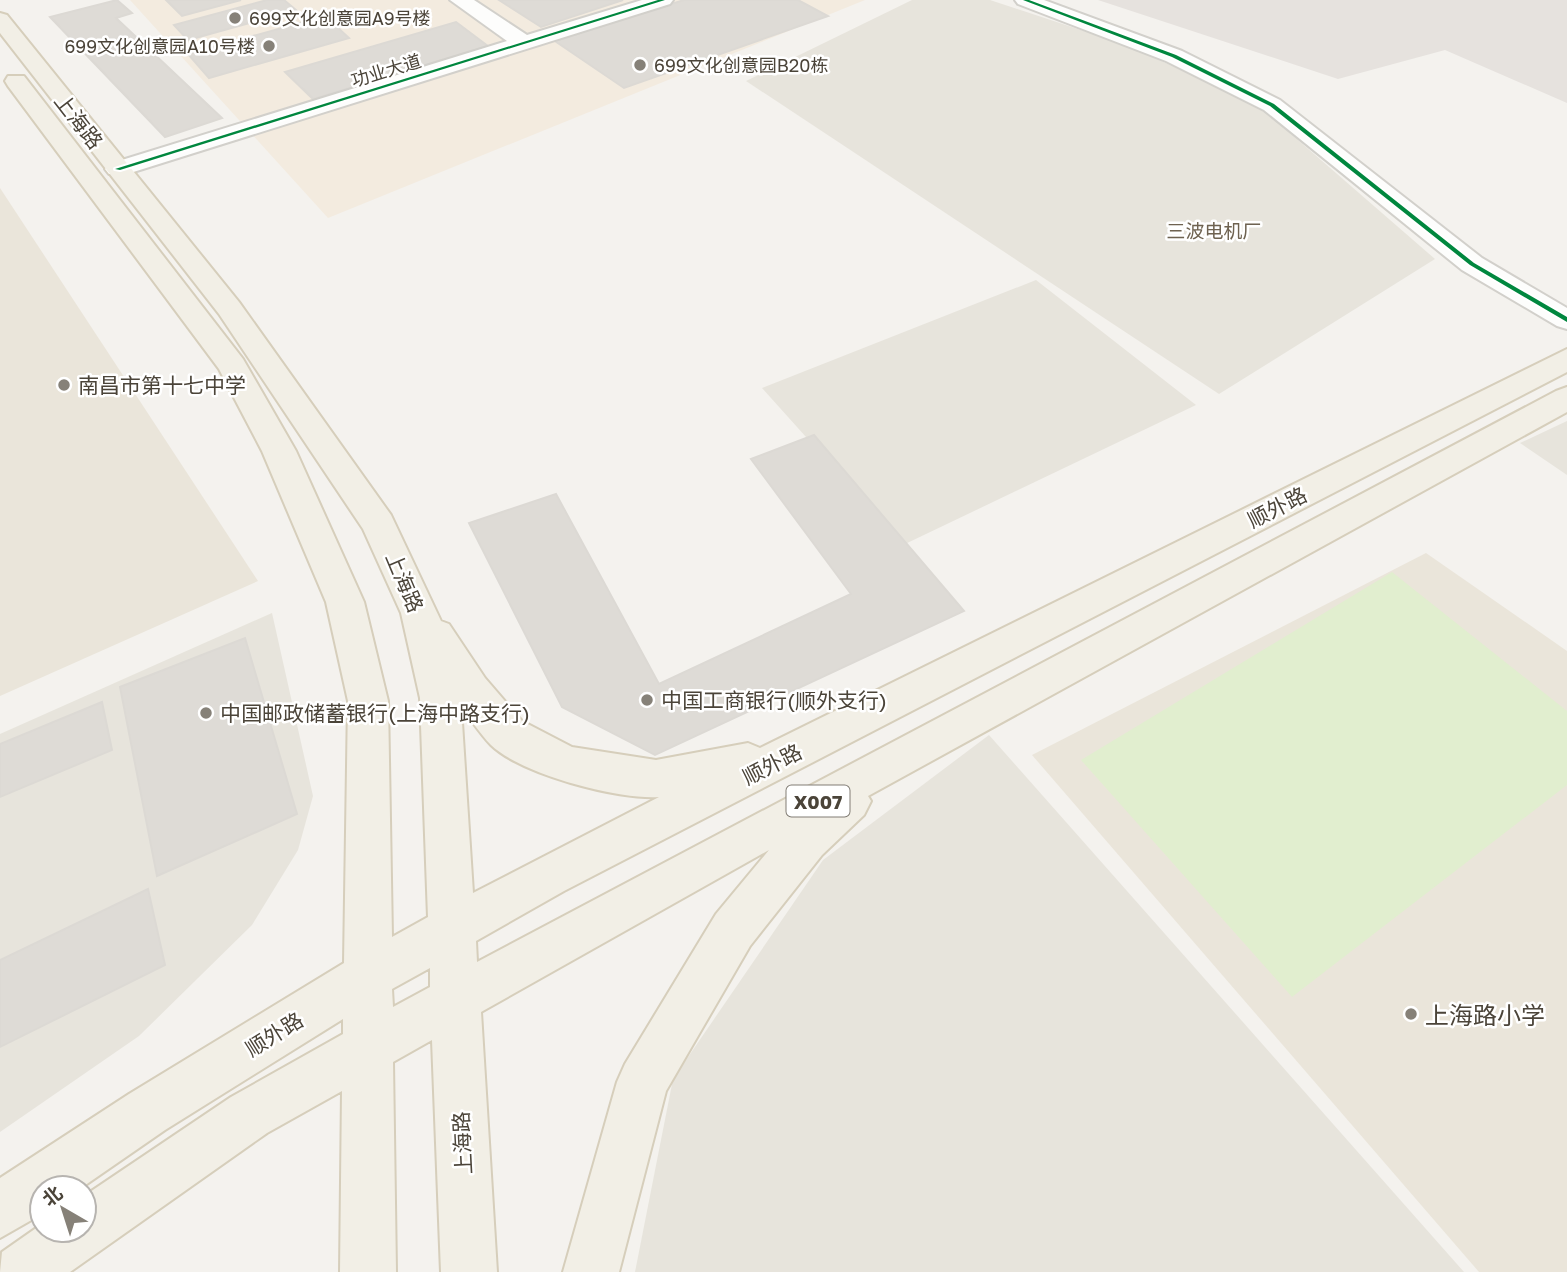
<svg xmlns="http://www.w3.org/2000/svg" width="1567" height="1272" viewBox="0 0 1567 1272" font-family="'Golos Text','Noto Sans SC',sans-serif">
<rect width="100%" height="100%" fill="#f4f2ee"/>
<g fill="#e7e4dc">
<path d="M912,0H990L1132,47L1261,108L1435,259L1219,394L746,81Z"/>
<path d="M1036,280L1196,405L903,545L762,388Z"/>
<path d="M1567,421V475L1520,443Z"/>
<path d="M272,613L313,796L298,850L252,925L139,1036L0,1132V734Z"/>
<path d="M989,735L1464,1272H635L673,1079L823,860Z"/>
</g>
<path fill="#f3ebdf" d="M130,0H865L328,218Z"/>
<path fill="#e6e2de" d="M1098,0H1567V103L1445,50L1338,79Z"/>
<g fill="#eae5da">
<path d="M0,188L258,581L0,696Z"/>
<path d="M1426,553L1567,651V1272H1479L1032,755Z"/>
</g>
<path fill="#e1eecf" d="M1392,572L1567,711V785L1292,997L1081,760Z"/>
<g fill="#dedbd6" stroke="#dcd9d4" stroke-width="2">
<path d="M117,0L132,13L116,18L222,118L165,137L50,17Z"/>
<path d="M166,0H241L182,16Z"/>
<path d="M267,0H284L296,10L188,40L174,25Z"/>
<path d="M499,0H623L541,27Z"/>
<path d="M684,0H798L828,16L624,88L555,41Z"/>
<path d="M325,16L349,38L209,78L188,54Z"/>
<path d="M456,22L488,46L313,99L285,72Z"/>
<path d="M814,435L964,611L655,755L562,707L469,523L556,494L659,684L851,594L751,459Z"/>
<path d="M245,638L297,814L157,876L120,687Z"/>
<path d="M102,702L112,750L0,797V744Z"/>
<path d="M148,889L165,965L0,1047V960Z"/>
</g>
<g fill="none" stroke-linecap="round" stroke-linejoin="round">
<g stroke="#d2d0cb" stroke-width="4">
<g id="minor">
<path d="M450,0H474L527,35L642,0H673L670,4L127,174H109L105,169L109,164L507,41Z"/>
<path d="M1015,0H1044L1182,51L1280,100L1482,258L1567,308V329L1557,326L1462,270L1264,110L1166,61L1018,4Z"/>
</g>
</g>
<g stroke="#d6cebb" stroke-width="4">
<path id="major" d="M0,13L7,15L239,302L391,515L441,621L449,624L485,678L522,721L572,747L656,760L748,743L760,748L1567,349V372L564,891L476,941L477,962L1556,391L1567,387V412L868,796L871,801L864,815L822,855L750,946L666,1091L619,1272H563L617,1082L625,1064L716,914L769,850L481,1012L497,1272H441L432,1040L393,1062L396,1272H340L342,1091L267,1133L70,1272H0L2,1252L42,1224V1230H84V1196L231,1097L343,1034V1019L165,1130L81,1188H42V1214L0,1238V1178L129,1094L344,963L348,701L326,602L262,451L219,369L8,86L5,81L8,76H24L243,359L296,451L364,602L388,701L392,937L428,917L420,698L401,613L363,529L219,314L0,33ZM461,707C471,719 480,734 491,745C521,774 618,800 659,797L473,893ZM430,968V987L393,1007L392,989Z"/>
</g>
<use href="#minor" fill="#fdfdfc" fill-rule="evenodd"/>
<use href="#major" fill="#f2efe6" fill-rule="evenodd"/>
<g stroke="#fff" stroke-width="4">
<g id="cycleway">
<path d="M658,0H665L120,170L115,169Z"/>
<path d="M1023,0H1029L1176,55L1274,104L1474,263L1567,317V322L1470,265L1270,106L1172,57Z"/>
</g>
</g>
<use href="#cycleway" fill="#00873e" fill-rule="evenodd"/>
</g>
<g fill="#868178" stroke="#fff" stroke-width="2.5">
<circle cx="235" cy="18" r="7"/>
<circle cx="269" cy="46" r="7"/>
<circle cx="640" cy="65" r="7"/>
<circle cx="64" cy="385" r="7"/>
<circle cx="647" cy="700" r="7"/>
<circle cx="206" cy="713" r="7"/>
<circle cx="1411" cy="1014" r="7"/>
</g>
<g text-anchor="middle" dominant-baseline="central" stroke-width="5" stroke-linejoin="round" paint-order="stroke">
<g font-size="18" fill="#4b4439" stroke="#fff" text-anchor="start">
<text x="249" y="18">699文化创意园A9号楼</text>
<text x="255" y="46" text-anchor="end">699文化创意园A10号楼</text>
<text x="654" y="65">699文化创意园B20栋</text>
</g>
<g font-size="18" fill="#4b4439" stroke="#fff">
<text transform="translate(386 70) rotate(-17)">功业大道</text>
</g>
<g font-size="19" fill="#6e6250" stroke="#fff">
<text x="1214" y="230">三波电机厂</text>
</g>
<rect fill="#fff" stroke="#817c74" stroke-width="2" x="786.5" y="785.5" width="63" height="31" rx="5"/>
<g font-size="19" font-weight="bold" fill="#4b4439">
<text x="818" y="801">X007</text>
</g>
<g font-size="21" fill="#4b4439" stroke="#fff">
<text transform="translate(79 121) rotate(52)">上海路</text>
<text transform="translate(1277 507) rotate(-27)">顺外路</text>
<text transform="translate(405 582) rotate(67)">上海路</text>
<text transform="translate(772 764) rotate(-27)">顺外路</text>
<text transform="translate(274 1034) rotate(-32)">顺外路</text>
<text transform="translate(462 1143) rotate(-93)">上海路</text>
</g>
<g font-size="21" fill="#4b4439" stroke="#fff" text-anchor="start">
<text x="78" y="385">南昌市第十七中学</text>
<text x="661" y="700">中国工商银行(顺外支行)</text>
<text x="220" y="713">中国邮政储蓄银行(上海中路支行)</text>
</g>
<g font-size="24" fill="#4b4439" stroke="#fff" text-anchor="start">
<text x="1425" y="1014">上海路小学</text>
</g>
</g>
<g transform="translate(63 1209) rotate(321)"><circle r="33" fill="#ffffff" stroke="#b7b4b0" stroke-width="2"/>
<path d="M0-5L12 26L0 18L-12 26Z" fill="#868178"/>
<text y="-10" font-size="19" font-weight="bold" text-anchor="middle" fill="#4b4439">北</text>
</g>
</svg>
